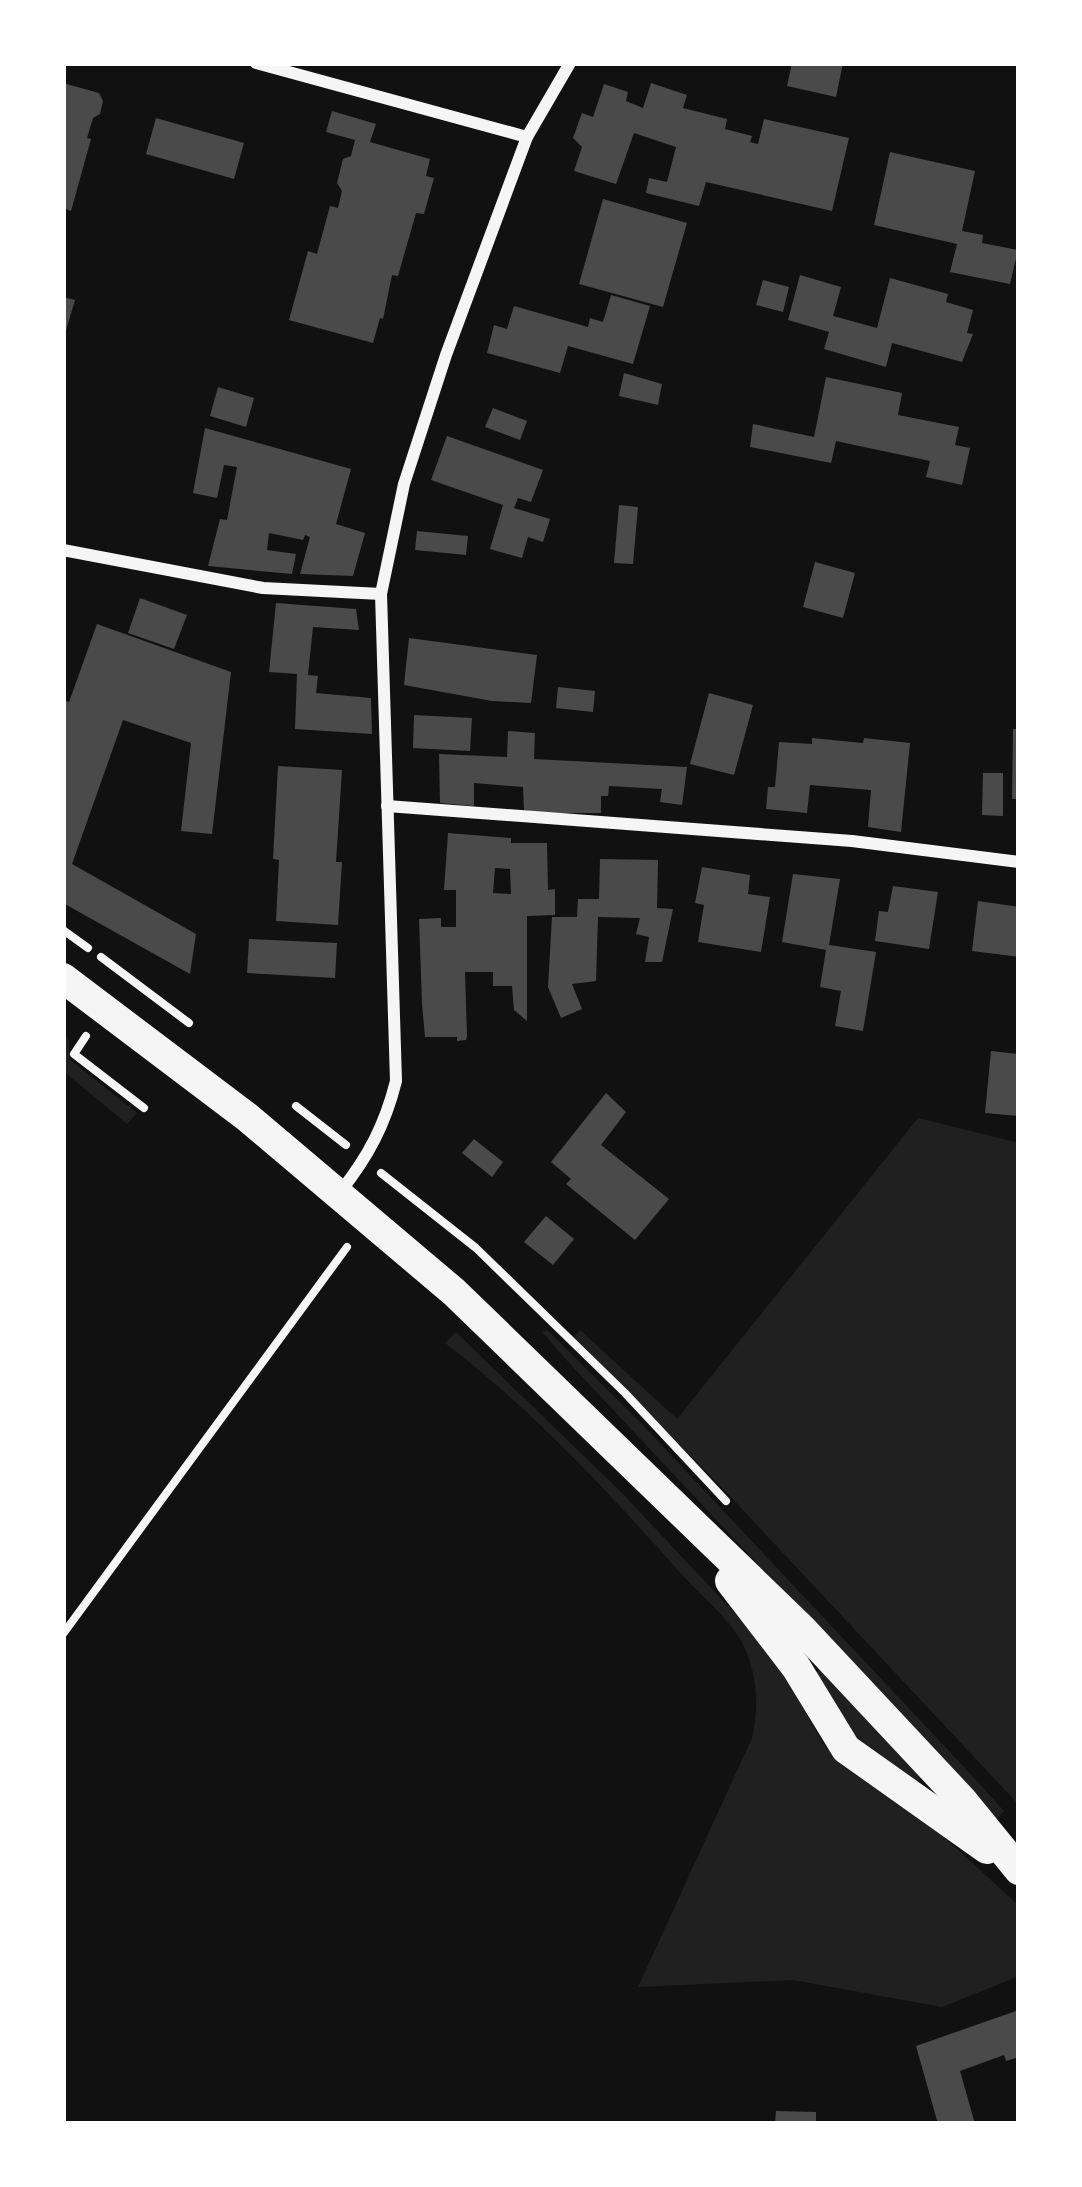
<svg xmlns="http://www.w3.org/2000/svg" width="1082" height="2187" viewBox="0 0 1082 2187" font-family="'Source Sans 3',sans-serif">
<rect width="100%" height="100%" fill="#111"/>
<g fill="#202020">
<path d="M63,1035L69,1041V1059L137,1113L127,1124L63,1071Z"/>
<path d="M918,1118L1019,1143V1805L726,1492L574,1337L580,1330L677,1419Z"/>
<path d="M547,1330L639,1421L964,1767L1004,1811L997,1819L571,1365L542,1332Z"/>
<path d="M456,1332L623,1494L757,1637L781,1669L823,1743L843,1766L942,1835L1019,1906V1976L942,2007L793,1980L638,1987L752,1738C760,1705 757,1669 740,1639C727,1617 702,1596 684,1577C611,1495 533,1410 445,1343Z"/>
<path d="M827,1666L926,1774L917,1782L853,1734L815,1672Z"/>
</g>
<g fill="#4a4a4a" fill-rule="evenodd">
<path d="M792,63H843L836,97L787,86Z"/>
<path d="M63,83L99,93L103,101L100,114L93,118L87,138L91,139L71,211L63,208Z"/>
<path d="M651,83L687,95L683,108L727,119L725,129L752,136L750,142L758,144L764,119L849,138L832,211L706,182L699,206L646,193L649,178L667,182L676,147L634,133L616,184L574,171L582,147L573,138L582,113L593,117L604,84L628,92L626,101L643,108Z"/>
<path d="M332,111L376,124L370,142L430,159L426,176L434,178L424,214L416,213L398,276L392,275L383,319L380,318L373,343L289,320L308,251L317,254L330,206L338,208L342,191L337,183L343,159L351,156L355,140L326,132Z"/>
<path d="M156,118L244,143L234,179L146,154Z"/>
<path d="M890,152L975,171L962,231L983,235L982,243L1018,250L1010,284L950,272L957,244L874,225Z"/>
<path d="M603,199L687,223L663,307L579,284Z"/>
<path d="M800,275L841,287L833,316L877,328L890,278L948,294L946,302L973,310L967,333L973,334L962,362L892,343L886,367L824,349L829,332L788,320Z"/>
<path d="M763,280L789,287L783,312L756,305Z"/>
<path d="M611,295L650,306L633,364L568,346L560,373L487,353L494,325L507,329L514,306L588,327L590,318L603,322Z"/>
<path d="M63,297L75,300L64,337H63Z"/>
<path d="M624,373L662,384L658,405L619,396Z"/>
<path d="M826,377L902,393L898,415L959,427L955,445L970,448L962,485L926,477L930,461L836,441L831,463L750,447L753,424L814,437Z"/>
<path d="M218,387L254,398L246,427L210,416Z"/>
<path d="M493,408L527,421L520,440L485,427Z"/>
<path d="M205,428L351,469L336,524L365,533L353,576L300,574L310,537L305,535L303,540L269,533L267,550L296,554L292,574L208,566L220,519L227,520L237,467L224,465L217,498L193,493Z"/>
<path d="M447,436L543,470L531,502L518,498L514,508L550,519L543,542L528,537L522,558L490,549L503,505L431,480Z"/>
<path d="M619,505L638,507L633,564L614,563Z"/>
<path d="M417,531L468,536L466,555L415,550Z"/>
<path d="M815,562L855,573L843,618L803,607Z"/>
<path d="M140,598L187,615L174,649L128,633Z"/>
<path d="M276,603L356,609L359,630L313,627L308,675L318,676L316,693L371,698L372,734L295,729L297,674L269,672Z"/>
<path d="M97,624L231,672L212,834L181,831L191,743L123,720L72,864L196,934L190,974L63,903V700L69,702Z"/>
<path d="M409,638L537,655L531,703L492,701L404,685Z"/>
<path d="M558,687L595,691L593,712L556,708Z"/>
<path d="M709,693L753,705L734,775L690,764Z"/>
<path d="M414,715L472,718L470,751L413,748Z"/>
<path d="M1013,729H1019V799H1012Z"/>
<path d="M508,731L535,733L534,759L687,767L682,805L660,802L662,789L609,786L608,796H601V813H542L524,810L523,787L474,783V806L440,803L439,754L507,757Z"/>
<path d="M812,738L863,743L864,738L910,743L901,832L868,827L871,790L810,785L807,813L766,809L768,787H775L779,742L812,744Z"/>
<path d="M278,766L342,770L336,862H342L338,925L276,921L279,860L273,859Z"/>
<path d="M983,773H1003V816L982,815Z"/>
<path d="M448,833L511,838V843H547L548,890L555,889V915L527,916V1021L514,1010L512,986H493V972H465L467,1036L466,1040L457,1041V1037H425L422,1004L419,919L441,918V927H456V890H444ZM495,868L510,869L511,894L493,893Z"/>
<path d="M600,859L658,860L657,908L673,909L662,962H645L649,937L636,934L640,918L598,917L596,981L572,984L582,1009L561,1018L548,987L552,917H577L578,899H599Z"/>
<path d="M702,867L750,875L748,894L770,897L761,952L698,942L704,905L695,903Z"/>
<path d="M793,874L840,879L829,945L876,952L863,1031L835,1026L841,991L820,987L826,950L782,942Z"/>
<path d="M893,886L938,892L929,949L875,941L879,911L888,912Z"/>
<path d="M978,901L1019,907V957L972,951Z"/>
<path d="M249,939L337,943L335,978L247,973Z"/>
<path d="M991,1051L1019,1054V1116L985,1113Z"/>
<path d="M606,1093L626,1112L601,1145L669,1199L635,1240L566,1184L571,1179L551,1162Z"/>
<path d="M474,1139L503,1162L492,1177L462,1153Z"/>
<path d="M546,1216L574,1239L553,1265L524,1242Z"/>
<path d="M1019,2010V2057L1006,2061L1004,2055L960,2071L975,2124H938L916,2046Z"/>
<path d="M776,2111L816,2112V2124H775Z"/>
</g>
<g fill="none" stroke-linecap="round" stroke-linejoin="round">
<g stroke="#f5f5f5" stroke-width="8">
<path d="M63,930L88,948"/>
<path d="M101,957L189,1023"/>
<path d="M86,1036L74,1054L144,1108"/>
<path d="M296,1106L346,1145"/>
<path d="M381,1173L476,1248L625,1393L726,1501"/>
<path d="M63,1634L347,1247"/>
</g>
<g stroke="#f5f5f5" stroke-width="12">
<path d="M256,63L527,137"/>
<path d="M63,550L263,588L381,594"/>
<path d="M387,806L852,841L1019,862"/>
<path d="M340,1192C368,1157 385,1125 396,1081L381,594L404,484L446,355L527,137L570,63"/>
</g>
<g stroke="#f5f5f5" stroke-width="30">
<path d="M63,978L247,1117L454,1292L802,1629L962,1800L1019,1870"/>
<path d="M730,1581L796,1667L846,1749L987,1849"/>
</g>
</g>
<rect width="1082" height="2187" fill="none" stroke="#ffffff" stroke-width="132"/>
</svg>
